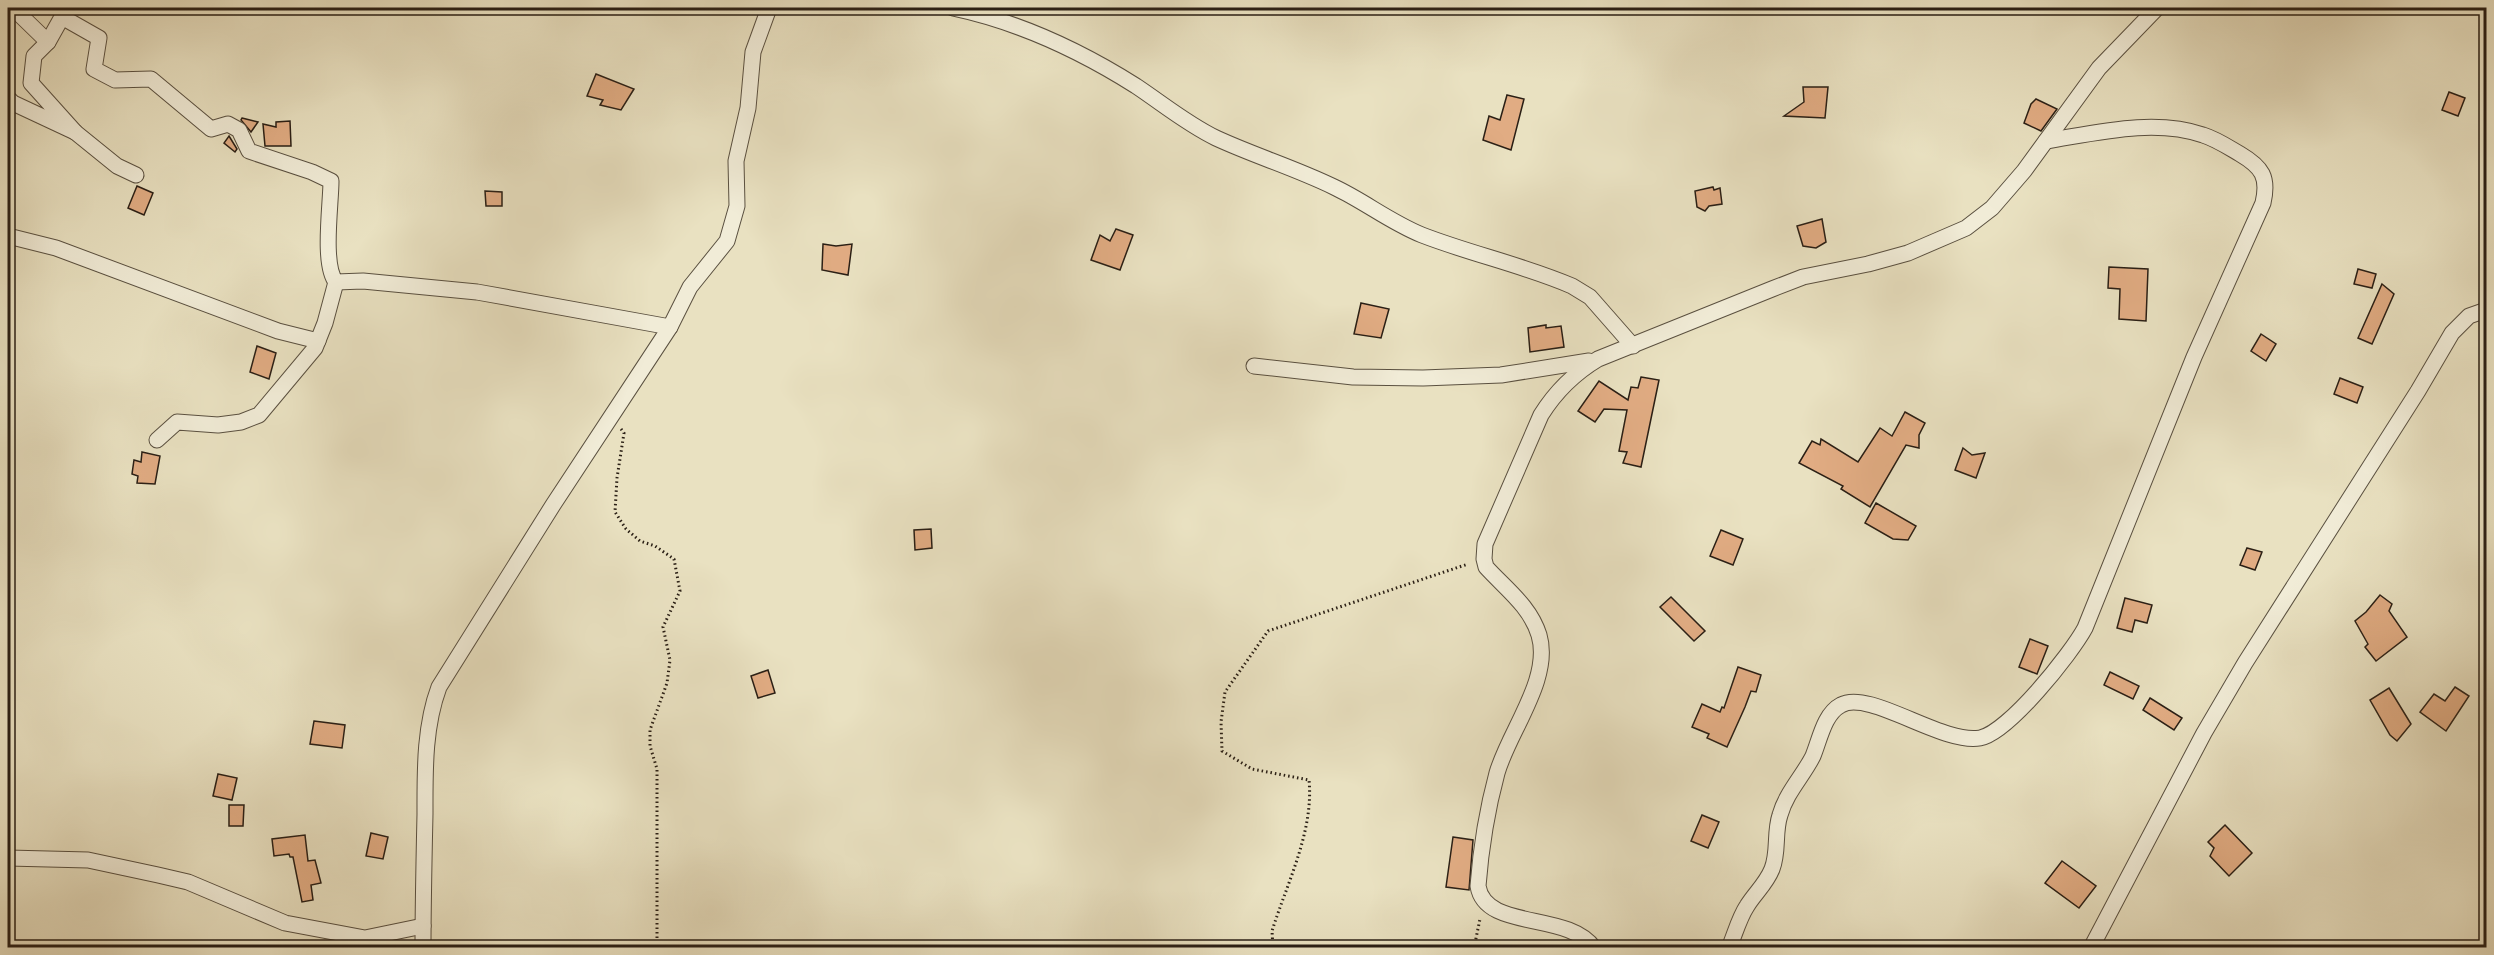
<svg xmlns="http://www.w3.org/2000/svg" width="2494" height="955" viewBox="0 0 2494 955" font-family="'Old Standard TT',serif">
<rect width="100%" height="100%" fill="#e9e1c1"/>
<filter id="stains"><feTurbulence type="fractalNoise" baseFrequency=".00333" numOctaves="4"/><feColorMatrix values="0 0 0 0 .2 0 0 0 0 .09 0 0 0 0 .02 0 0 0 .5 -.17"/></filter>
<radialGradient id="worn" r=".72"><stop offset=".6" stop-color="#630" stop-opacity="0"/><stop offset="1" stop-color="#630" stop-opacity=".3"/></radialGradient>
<g fill="#e1ac83" stroke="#2a1f15" stroke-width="1.5">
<path d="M596,74L634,89L621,110L600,105L603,100L587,96Z"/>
<path d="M1803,87H1828L1825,118L1784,116L1804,102Z"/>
<path d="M2449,92L2465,98L2458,116L2442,110Z"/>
<path d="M1507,95L1524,99L1511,150L1483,140L1489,116L1500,120Z"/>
<path d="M2036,99L2057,109L2041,131L2024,123L2031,104Z"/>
<path d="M242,118L258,122L251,132L241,120Z"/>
<path d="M290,121L291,146H265L263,124L276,127V122Z"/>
<path d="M229,136L237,149L235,152L224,143Z"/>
<path d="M137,186L153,193L144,215L128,208Z"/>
<path d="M1713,187L1714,190L1720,188L1722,204L1709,206L1705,211L1697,207L1695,191Z"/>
<path d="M485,191L502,192V206H486Z"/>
<path d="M1822,219L1826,242L1816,248L1803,246L1797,226Z"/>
<path d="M1116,229L1133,235L1120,270L1091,260L1100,235L1110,241Z"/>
<path d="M823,244L836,246L852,244L848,275L822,270Z"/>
<path d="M2109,267L2148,269L2146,321L2119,319L2120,289L2108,288Z"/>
<path d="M2358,269L2376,274L2372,288L2354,284Z"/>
<path d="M2382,284L2394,294L2372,344L2358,338Z"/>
<path d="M1361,303L1389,309L1381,338L1354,334Z"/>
<path d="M1546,325V328L1561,326L1564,347L1530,352L1528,328Z"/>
<path d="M2261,334L2276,344L2266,361L2251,351Z"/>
<path d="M257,346L276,353L269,379L250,372Z"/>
<path d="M1641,377L1659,380L1641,467L1623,463L1627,452L1619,451L1627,410L1604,409L1595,422L1578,411L1599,381L1628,400L1631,387L1638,388Z"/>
<path d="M2340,378L2363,387L2357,403L2334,394Z"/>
<path d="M1905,412L1925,423L1919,435V448L1906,445L1870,507L1841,489L1843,486L1799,463L1812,441L1820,445L1821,439L1858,462L1880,428L1892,436Z"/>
<path d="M1963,448L1972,455L1985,453L1976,478L1955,470Z"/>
<path d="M142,452L160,456L155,484L137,483L138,476L132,474L134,460L141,462Z"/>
<path d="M1876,503L1916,526L1908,540L1893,539L1865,523Z"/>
<path d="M931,529L932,548L915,550L914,530Z"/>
<path d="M1721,530L1743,539L1733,565L1710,556Z"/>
<path d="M2247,548L2262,552L2255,570L2240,565Z"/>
<path d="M2380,595L2392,604L2389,611L2407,637L2376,661L2365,647L2368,644L2355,621L2366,612Z"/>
<path d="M1671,597L1705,631L1694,641L1660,607Z"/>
<path d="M2125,598L2152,605L2147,623L2135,620L2132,632L2117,628Z"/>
<path d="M2030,639L2048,646L2037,674L2019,667Z"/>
<path d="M1738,667L1761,675L1756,692L1751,691L1745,707L1727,747L1707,738L1709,734L1692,727L1702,704L1720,712L1722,707L1724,708Z"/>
<path d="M768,670L775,693L758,698L751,676Z"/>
<path d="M2110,672L2139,686L2133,699L2104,685Z"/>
<path d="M2455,687L2469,696L2446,731L2420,712L2434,694L2445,701Z"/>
<path d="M2389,688L2411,724L2397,741L2390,735L2370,700Z"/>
<path d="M2150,698L2182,718L2174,730L2143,710Z"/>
<path d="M314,721L345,725L342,748L310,744Z"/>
<path d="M218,774L237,778L232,800L213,796Z"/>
<path d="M229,805H244L243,826H229Z"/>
<path d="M1702,815L1719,822L1708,848L1691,841Z"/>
<path d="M2225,825L2252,853L2229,876L2210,856L2214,848L2208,842Z"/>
<path d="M371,833L388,837L383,859L366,856Z"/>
<path d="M305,835L308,861L315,860L321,883L311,885L313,900L302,902L293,857H290L289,854L274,856L272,839Z"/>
<path d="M1453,837L1473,840L1469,890L1446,887Z"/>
<path d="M2062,861L2096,886L2079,908L2045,883Z"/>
</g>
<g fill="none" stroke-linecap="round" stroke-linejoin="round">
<g stroke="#5a5040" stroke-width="17">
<g id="street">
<path d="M13,8L48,42L62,17L99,38L94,69L115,80L151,79L211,129L228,124L239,130L249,151L312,172L331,181C331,204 322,265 336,282L363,281L477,292L670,327"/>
<path d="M953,8C1019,22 1079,50 1136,86C1163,104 1187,124 1216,138C1255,156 1295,168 1334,187C1364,201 1390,222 1422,235C1471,254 1523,265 1572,286L1590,297L1633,346"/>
<path d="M8,98L13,103L75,132L31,83L34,56L48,42"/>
<path d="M75,132L117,166L136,175"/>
<path d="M8,236L56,248L278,331L318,341"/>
<path d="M1254,366L1353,377L1423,378L1501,375L1589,361"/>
<path d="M157,440L177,422L218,425L241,422L259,415L315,348L325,323L336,282"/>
<path d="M8,858L88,860L158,875L188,882L285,923L365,938L423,926"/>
<path d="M423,948C423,903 424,859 425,814C425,772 424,727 439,687L553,505L670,327L690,287L727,241L737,206L736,161L748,108L753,52L769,8"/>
<path d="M1594,948C1568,911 1485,931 1478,886C1481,847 1487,810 1497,773C1509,731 1552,679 1539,635C1530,606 1506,589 1486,567L1484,559L1485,544L1541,415C1556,391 1573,374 1598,359L1772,289L1803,277L1868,264L1908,253L1966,228L1992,208L2024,171L2099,68L2157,8"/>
<path d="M1729,948C1735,934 1739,918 1747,906C1755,893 1766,884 1772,869C1779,851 1774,833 1780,815C1786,793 1803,776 1813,756C1820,739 1824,714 1841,705C1869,689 1943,745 1980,738C2008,733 2071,654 2085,628L2194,357L2263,203C2269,177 2262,167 2240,154C2228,147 2216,139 2203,135C2154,118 2096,133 2046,141"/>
<path d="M2091,948L2204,733L2245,663L2418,391L2452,333L2469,316L2486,310"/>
</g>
</g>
<g stroke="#2a1f15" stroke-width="3" stroke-dasharray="1.5 3" stroke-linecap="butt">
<path d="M621,429L624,433L617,478L615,512L626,529L640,541L655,546L674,559L680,591L663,627L670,660L667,683L650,730V746L657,769V948"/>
<path d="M1273,948L1272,931C1287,883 1314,831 1309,780L1252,769L1222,751L1221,722L1225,692L1268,631L1468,564"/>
<path d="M1474,948L1480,919"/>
</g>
<use href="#street" stroke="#f1ecd7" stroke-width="15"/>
</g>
<rect width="2494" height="955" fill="none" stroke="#e9e1c1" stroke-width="30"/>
<rect x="9" y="9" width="2476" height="937" fill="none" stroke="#2a1f15" stroke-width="3"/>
<rect x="15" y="15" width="2464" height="925" fill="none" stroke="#2a1f15" stroke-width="1.5"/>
<rect width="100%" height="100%" filter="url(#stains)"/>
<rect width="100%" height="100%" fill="url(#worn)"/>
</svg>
